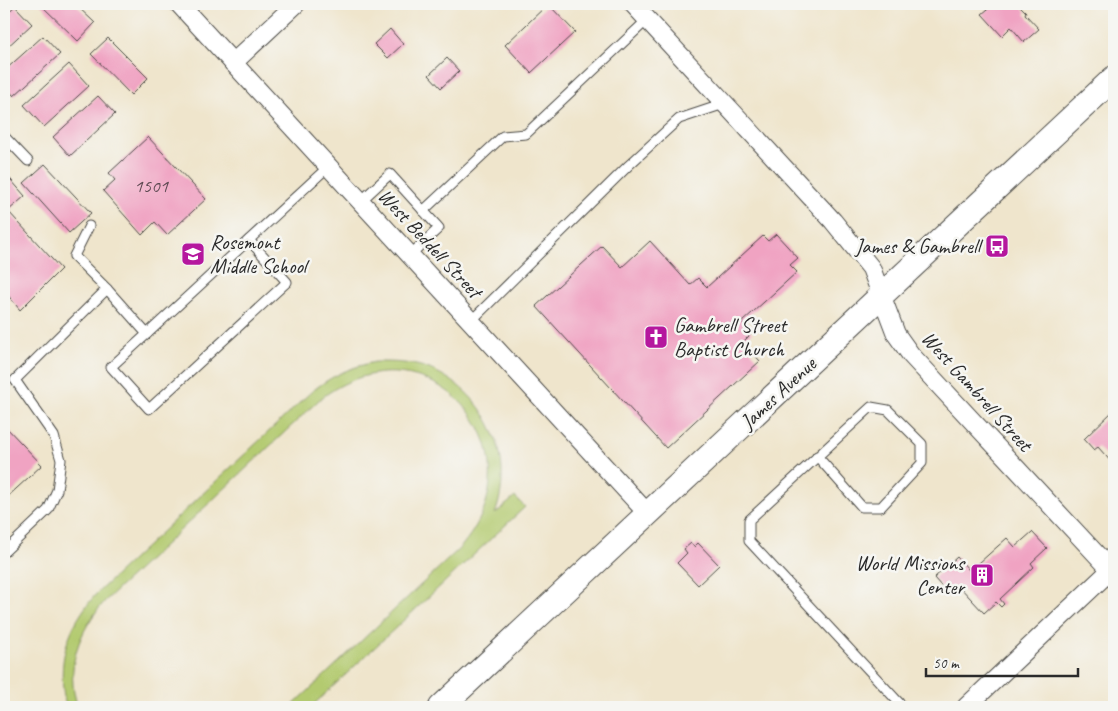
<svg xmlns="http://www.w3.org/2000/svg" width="1118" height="711" viewBox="0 0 1118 711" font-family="Caveat,sans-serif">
<rect width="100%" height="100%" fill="#f6f6f2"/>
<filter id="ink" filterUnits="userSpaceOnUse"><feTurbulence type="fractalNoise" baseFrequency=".02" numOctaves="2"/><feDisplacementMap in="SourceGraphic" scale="10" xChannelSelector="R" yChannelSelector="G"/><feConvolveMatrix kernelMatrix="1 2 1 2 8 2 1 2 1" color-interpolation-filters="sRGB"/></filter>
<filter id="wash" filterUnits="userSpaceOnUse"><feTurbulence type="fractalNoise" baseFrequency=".0096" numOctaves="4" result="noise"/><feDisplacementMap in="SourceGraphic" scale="20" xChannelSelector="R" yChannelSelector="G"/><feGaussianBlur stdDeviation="1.12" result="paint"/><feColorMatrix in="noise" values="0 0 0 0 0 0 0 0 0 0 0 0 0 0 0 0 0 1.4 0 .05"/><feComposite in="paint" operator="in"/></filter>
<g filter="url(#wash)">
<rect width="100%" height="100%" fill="#efe5cc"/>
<path fill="#b3ca6f" stroke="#6f7a4d" d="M375,362C393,362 410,362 427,368C478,387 511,442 500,496C499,502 497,508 495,514L515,497L525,507L311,707H291L459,549C550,447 424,315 319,400L105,601C79,630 64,669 78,707H66C56,662 66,628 97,593L311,392C331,376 350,367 375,362Z"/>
<g id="blocks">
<g fill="#f0a3c2">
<path d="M40,4H75L95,23L78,41Z"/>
<path d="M548,4L575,32L531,73L505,45Z"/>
<path d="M994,4H1018L1026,12L1025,14L1039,29L1024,42L1011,27L1002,36L982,14Z"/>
<path d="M15,6L32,24L4,50V16Z"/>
<path d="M390,29L403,44L388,58L374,44Z"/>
<path d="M43,36L60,54L14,96L4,85V71Z"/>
<path d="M108,38L148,78L131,95L91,54Z"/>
<path d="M447,58L459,71L441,88L429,75Z"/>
<path d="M69,64L89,86L44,127L24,105Z"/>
<path d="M98,96L115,114L70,156L53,137Z"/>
<path d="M148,137L206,199L167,235L155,222L142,235L103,191L115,180L109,173Z"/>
<path d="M45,164L91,213L69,233L24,183Z"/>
<path d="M4,172L25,196L8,211L61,269L20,310L6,293L4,295Z"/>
<path d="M776,234L798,258L790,265L797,272L742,322L752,333L743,342L760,361L666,448L536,306L602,246L622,267L650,241L690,285L698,278L707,287L763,236L768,241Z"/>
<path d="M1114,410V472L1110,467L1113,464L1098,447L1094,450L1084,439Z"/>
<path d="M4,425L42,465L4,500Z"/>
<path d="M1032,532L1047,548L1031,563L1034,567L1000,599L1004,604L1001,607L996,602L984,613L959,586L949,595L934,578L957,557L970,571L1007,538L1015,547Z"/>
<path d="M691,543L694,547L698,543L719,565L698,585L677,563L687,553L684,549Z"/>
</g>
</g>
</g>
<g filter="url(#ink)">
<use href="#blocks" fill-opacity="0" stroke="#484743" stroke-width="1"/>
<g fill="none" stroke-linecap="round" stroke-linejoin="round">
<g stroke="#484743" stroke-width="11">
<g id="lane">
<path d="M4,136L28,161"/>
<path d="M361,201L390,174L439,228L410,255"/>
<path d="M423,211L503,136L526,134L647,20"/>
<path d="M89,226L74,256L107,289"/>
<path d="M471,321L629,165L679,119L724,104"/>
<path d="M147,334L111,367L149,409L287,282L249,240"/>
<path d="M817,456L862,507H881L922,463V444L888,410L871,407L749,520V541L903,707"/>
<path d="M4,552L48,510L57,490L61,460L54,436L15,380L107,289L147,334L329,166"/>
</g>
</g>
<g stroke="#484743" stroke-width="20">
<g id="street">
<path d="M179,4L648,514"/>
<path d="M633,4L833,221L871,268L896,334L911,355L1111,570"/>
<path d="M233,63L296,4"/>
<path d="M966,707L1114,567"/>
</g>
</g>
<g stroke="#484743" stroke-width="26">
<path id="secondary" d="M441,707L1114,78"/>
</g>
<use href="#lane" stroke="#fff" stroke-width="9"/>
<use href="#street" stroke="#fff" stroke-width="18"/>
<use href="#secondary" stroke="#fff" stroke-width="24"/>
</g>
</g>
<defs>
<g id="bus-square" transform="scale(1.25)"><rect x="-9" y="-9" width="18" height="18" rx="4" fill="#b5179e" stroke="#f6f6f2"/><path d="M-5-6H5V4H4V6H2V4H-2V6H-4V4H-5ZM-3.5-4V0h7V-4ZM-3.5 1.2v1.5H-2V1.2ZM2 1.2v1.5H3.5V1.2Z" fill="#fff"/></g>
<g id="school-square" transform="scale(1.25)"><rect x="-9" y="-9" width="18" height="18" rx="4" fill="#b5179e" stroke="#f6f6f2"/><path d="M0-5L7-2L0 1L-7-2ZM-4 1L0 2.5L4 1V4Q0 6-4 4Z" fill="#fff"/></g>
<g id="church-square" transform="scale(1.25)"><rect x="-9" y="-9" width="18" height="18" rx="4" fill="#b5179e" stroke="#f6f6f2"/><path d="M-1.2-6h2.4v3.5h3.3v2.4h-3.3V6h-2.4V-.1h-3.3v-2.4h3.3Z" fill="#fff"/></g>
<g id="building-square" transform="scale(1.25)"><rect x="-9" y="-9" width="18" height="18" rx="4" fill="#b5179e" stroke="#f6f6f2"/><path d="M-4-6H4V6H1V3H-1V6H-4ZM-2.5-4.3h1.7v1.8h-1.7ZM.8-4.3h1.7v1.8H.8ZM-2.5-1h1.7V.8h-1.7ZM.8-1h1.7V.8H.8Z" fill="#fff"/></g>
</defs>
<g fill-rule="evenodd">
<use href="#bus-square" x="997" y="246"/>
<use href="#school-square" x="193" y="254"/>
<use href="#church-square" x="656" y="337"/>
<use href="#building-square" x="982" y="575"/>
</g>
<g text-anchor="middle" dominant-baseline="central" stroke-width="5" stroke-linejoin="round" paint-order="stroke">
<g font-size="19" fill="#5c4951">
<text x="151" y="186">1501</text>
</g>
<g font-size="21" fill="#2b2b2b" stroke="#f6f6f2" text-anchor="start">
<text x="210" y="242">Rosemont<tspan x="210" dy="24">Middle School</tspan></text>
<text x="980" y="246" text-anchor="end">James &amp; Gambrell</text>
<text x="674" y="325">Gambrell Street<tspan x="674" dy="24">Baptist Church</tspan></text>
<text x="964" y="563" text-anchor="end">World Missions<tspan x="964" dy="24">Center</tspan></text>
</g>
<g font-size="21" fill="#2b2b2b" stroke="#f6f6f2">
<text transform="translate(430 243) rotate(47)">West Beddell Street</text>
<text transform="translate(977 391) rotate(48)">West Gambrell Street</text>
<text transform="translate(778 393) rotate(-43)">James Avenue</text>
</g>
</g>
<rect width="1118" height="711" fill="none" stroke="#f6f6f2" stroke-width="20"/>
<path d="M926 668v8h152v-8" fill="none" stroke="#2b2b2b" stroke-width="2.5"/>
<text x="933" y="668" font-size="15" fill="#2b2b2b" stroke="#f6f6f2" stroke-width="4" paint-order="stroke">50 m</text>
</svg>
